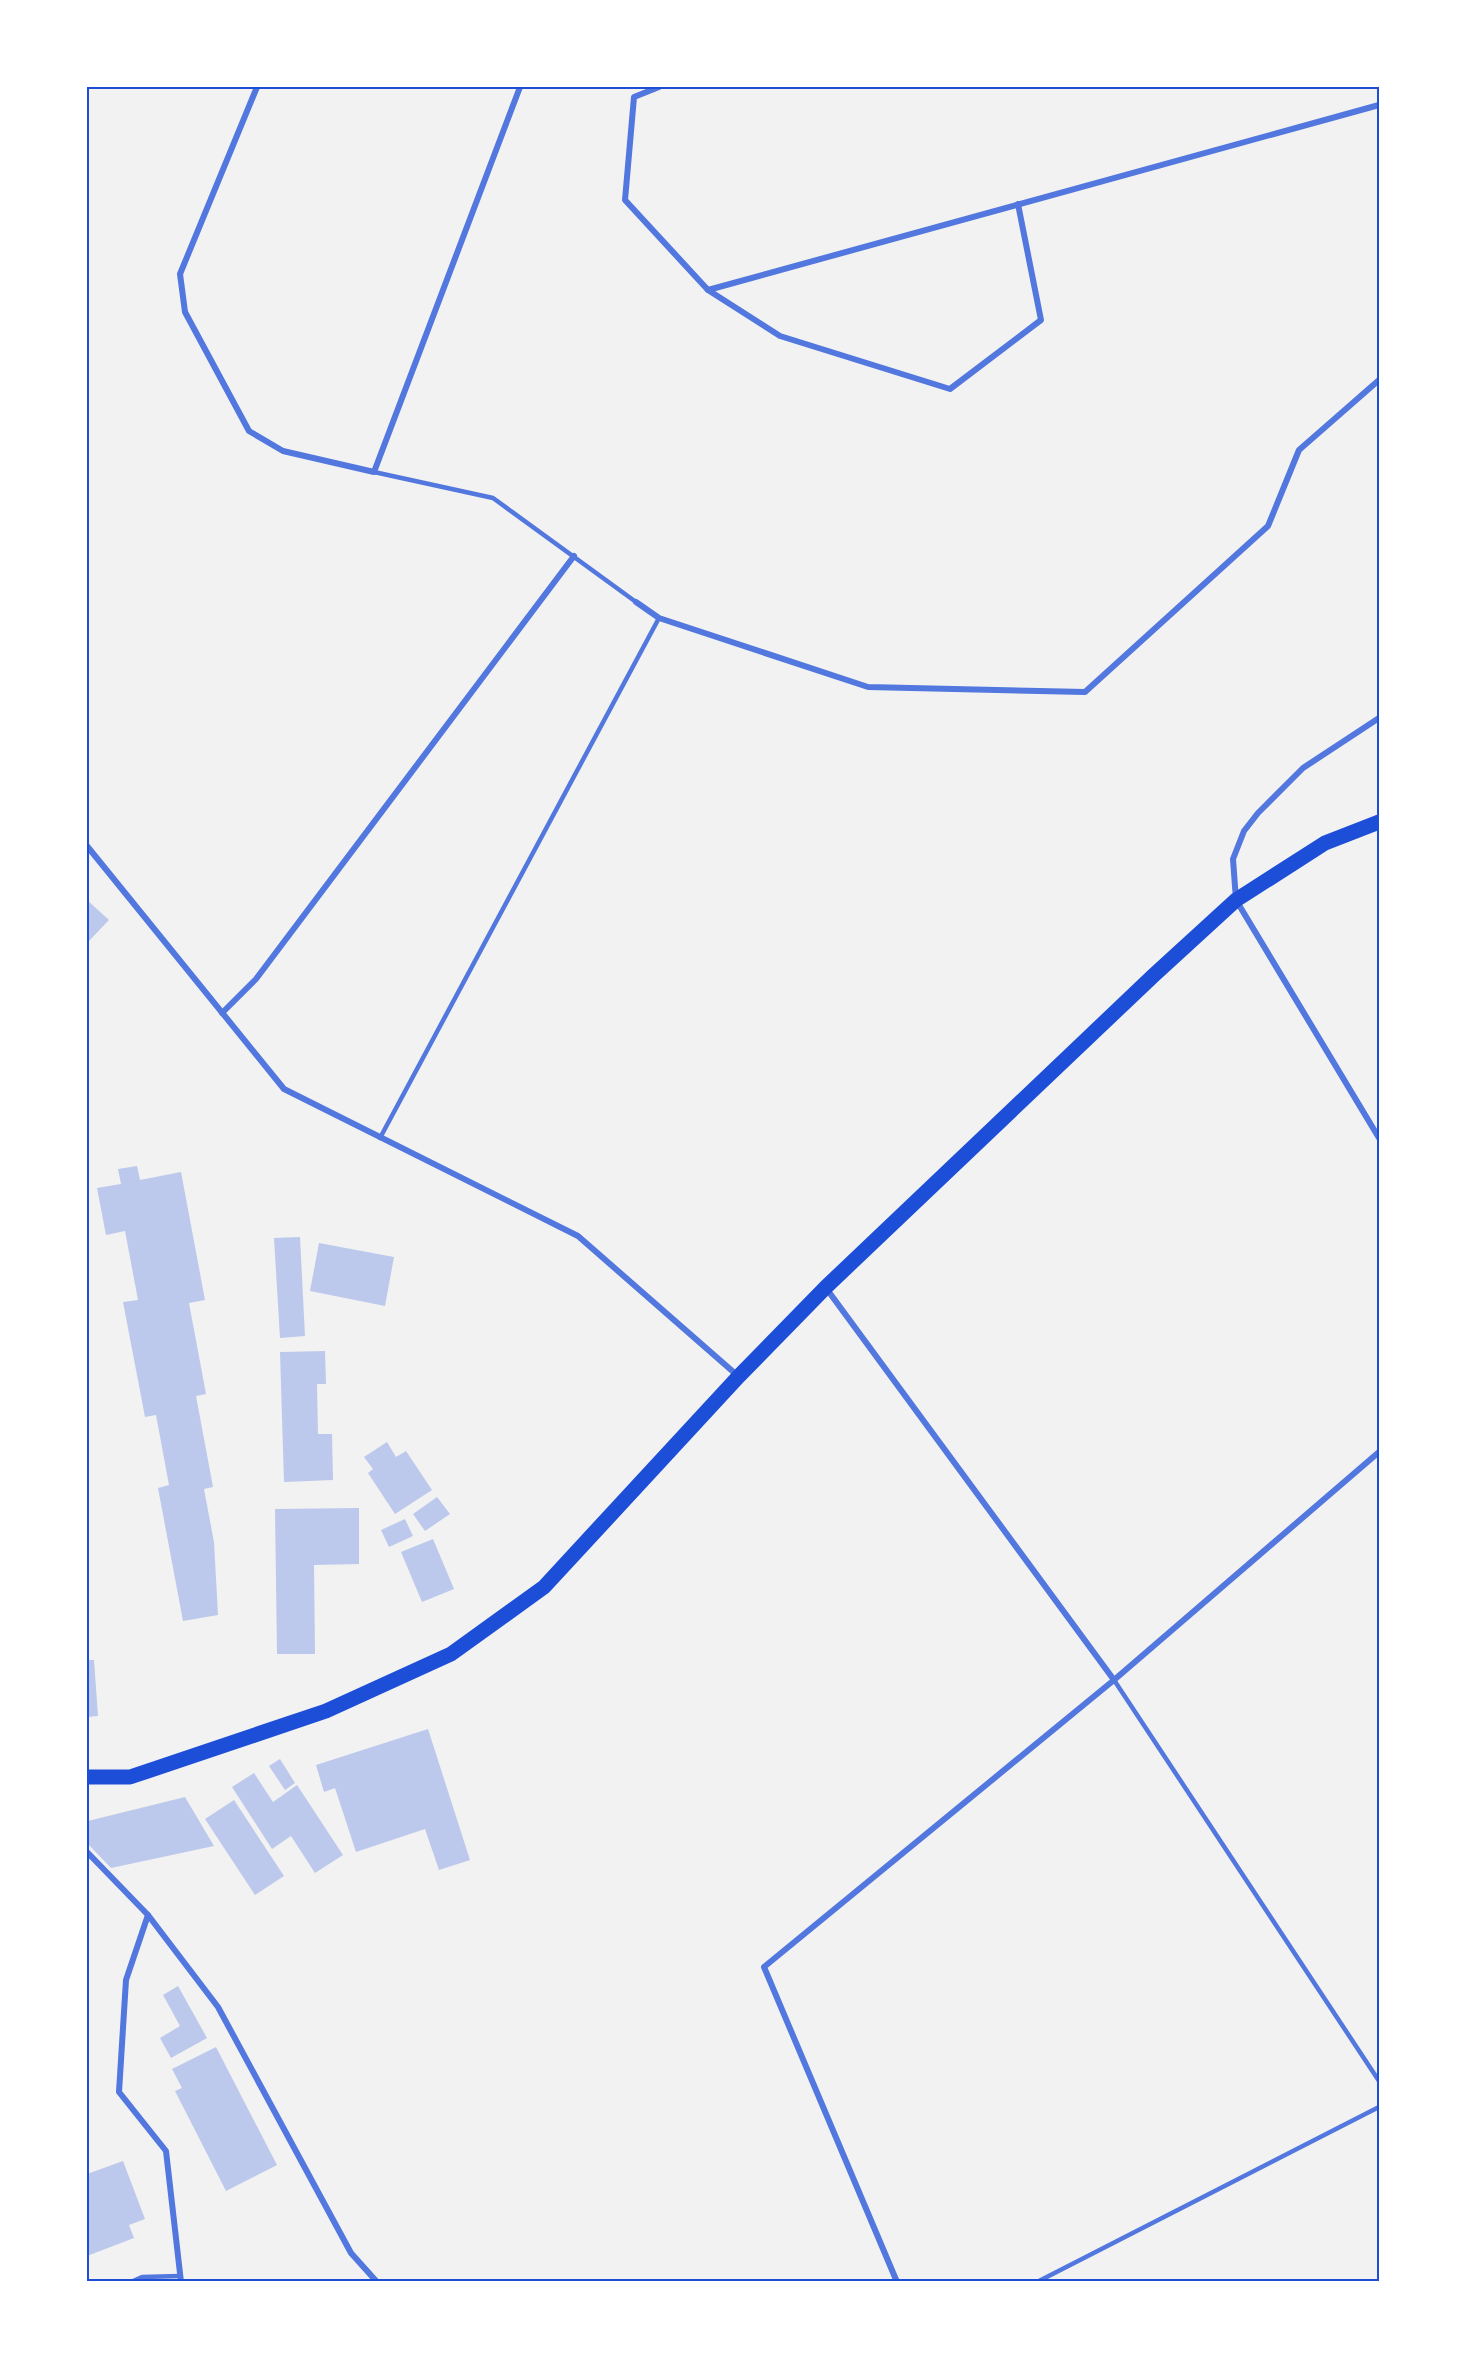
<svg xmlns="http://www.w3.org/2000/svg" width="1466" height="2369" viewBox="0 0 1466 2369" font-family="Lora,serif">
<rect width="100%" height="100%" fill="#f2f2f2"/>
<g fill="#bdc9ec">
<path d="M87,900L109,920L87,943Z"/>
<path d="M137,1166L140,1180L181,1172L205,1300L189,1303L206,1394L196,1396L213,1487L204,1489L214,1542L218,1615L183,1621L158,1488L169,1485L156,1415L145,1417L123,1302L138,1300L125,1231L106,1235L97,1188L121,1184L118,1169Z"/>
<path d="M300,1237L305,1336L280,1338L274,1238Z"/>
<path d="M319,1243L394,1257L385,1306L310,1291Z"/>
<path d="M325,1351L326,1384H317L318,1434H332L333,1480L284,1482L280,1352Z"/>
<path d="M387,1442L396,1457L406,1451L432,1490L395,1514L368,1473L373,1469L364,1457Z"/>
<path d="M437,1497L450,1514L425,1531L413,1514Z"/>
<path d="M359,1508V1564L314,1565L315,1654H277L275,1509Z"/>
<path d="M405,1519L413,1536L389,1547L381,1530Z"/>
<path d="M433,1539L454,1589L422,1602L401,1552Z"/>
<path d="M87,1660H94L98,1716L87,1717Z"/>
<path d="M428,1729L470,1860L439,1870L425,1829L356,1852L335,1788L324,1792L316,1765Z"/>
<path d="M280,1759L295,1783L285,1790L269,1766Z"/>
<path d="M254,1773L273,1802L297,1785L343,1855L315,1873L291,1836L272,1849L232,1787Z"/>
<path d="M185,1797L214,1846L111,1868L89,1845L88,1821Z"/>
<path d="M234,1800L284,1876L255,1895L205,1819Z"/>
<path d="M178,1986L207,2038L171,2058L160,2038L180,2026L163,1995Z"/>
<path d="M216,2047L277,2165L226,2191L175,2091L182,2088L172,2069Z"/>
<path d="M123,2161L145,2219L129,2225L134,2238L87,2256V2174Z"/>
</g>
<g fill="none" stroke-linecap="round" stroke-linejoin="round">
<g stroke="#5277de" stroke-width="4.5">
<path d="M374,472L493,498L636,602"/>
<path d="M380,1138L659,618"/>
<path d="M1114,1680L1379,2081"/>
<path d="M131,2282L142,2277L180,2276"/>
<path d="M1037,2282L1379,2107"/>
</g>
<g stroke="#5277de" stroke-width="6">
<path d="M257,87L180,274L185,312L249,431L283,451L374,472L520,87"/>
<path d="M659,87L634,97L625,200L708,290L1379,105"/>
<path d="M708,290L780,336L950,389L1041,320L1018,204"/>
<path d="M636,602L659,618L868,687L1085,692L1268,526L1299,450L1379,380"/>
<path d="M1379,718L1303,768L1258,813L1244,831L1233,859L1236,900L1379,1138"/>
<path d="M87,846L284,1089L578,1236L738,1376"/>
<path d="M222,1013L256,979L574,556"/>
<path d="M826,1288L1114,1680"/>
<path d="M87,1852L148,1915L218,2007L351,2253L377,2282"/>
<path d="M148,1915L126,1980L119,2092L166,2151L181,2282"/>
<path d="M897,2282L764,1967L1114,1680L1379,1452"/>
</g>
<path stroke="#1d4ed8" stroke-width="15" d="M87,1777H130L326,1711L451,1654L544,1587L739,1376L826,1287L1154,975L1236,900L1325,843L1379,822"/>
</g>
<rect width="1466" height="2369" fill="none" stroke="#ffffff" stroke-width="177"/>
<rect x="88" y="88" width="1290" height="2192" fill="none" stroke="#1d4ed8" stroke-width="2"/>
</svg>
